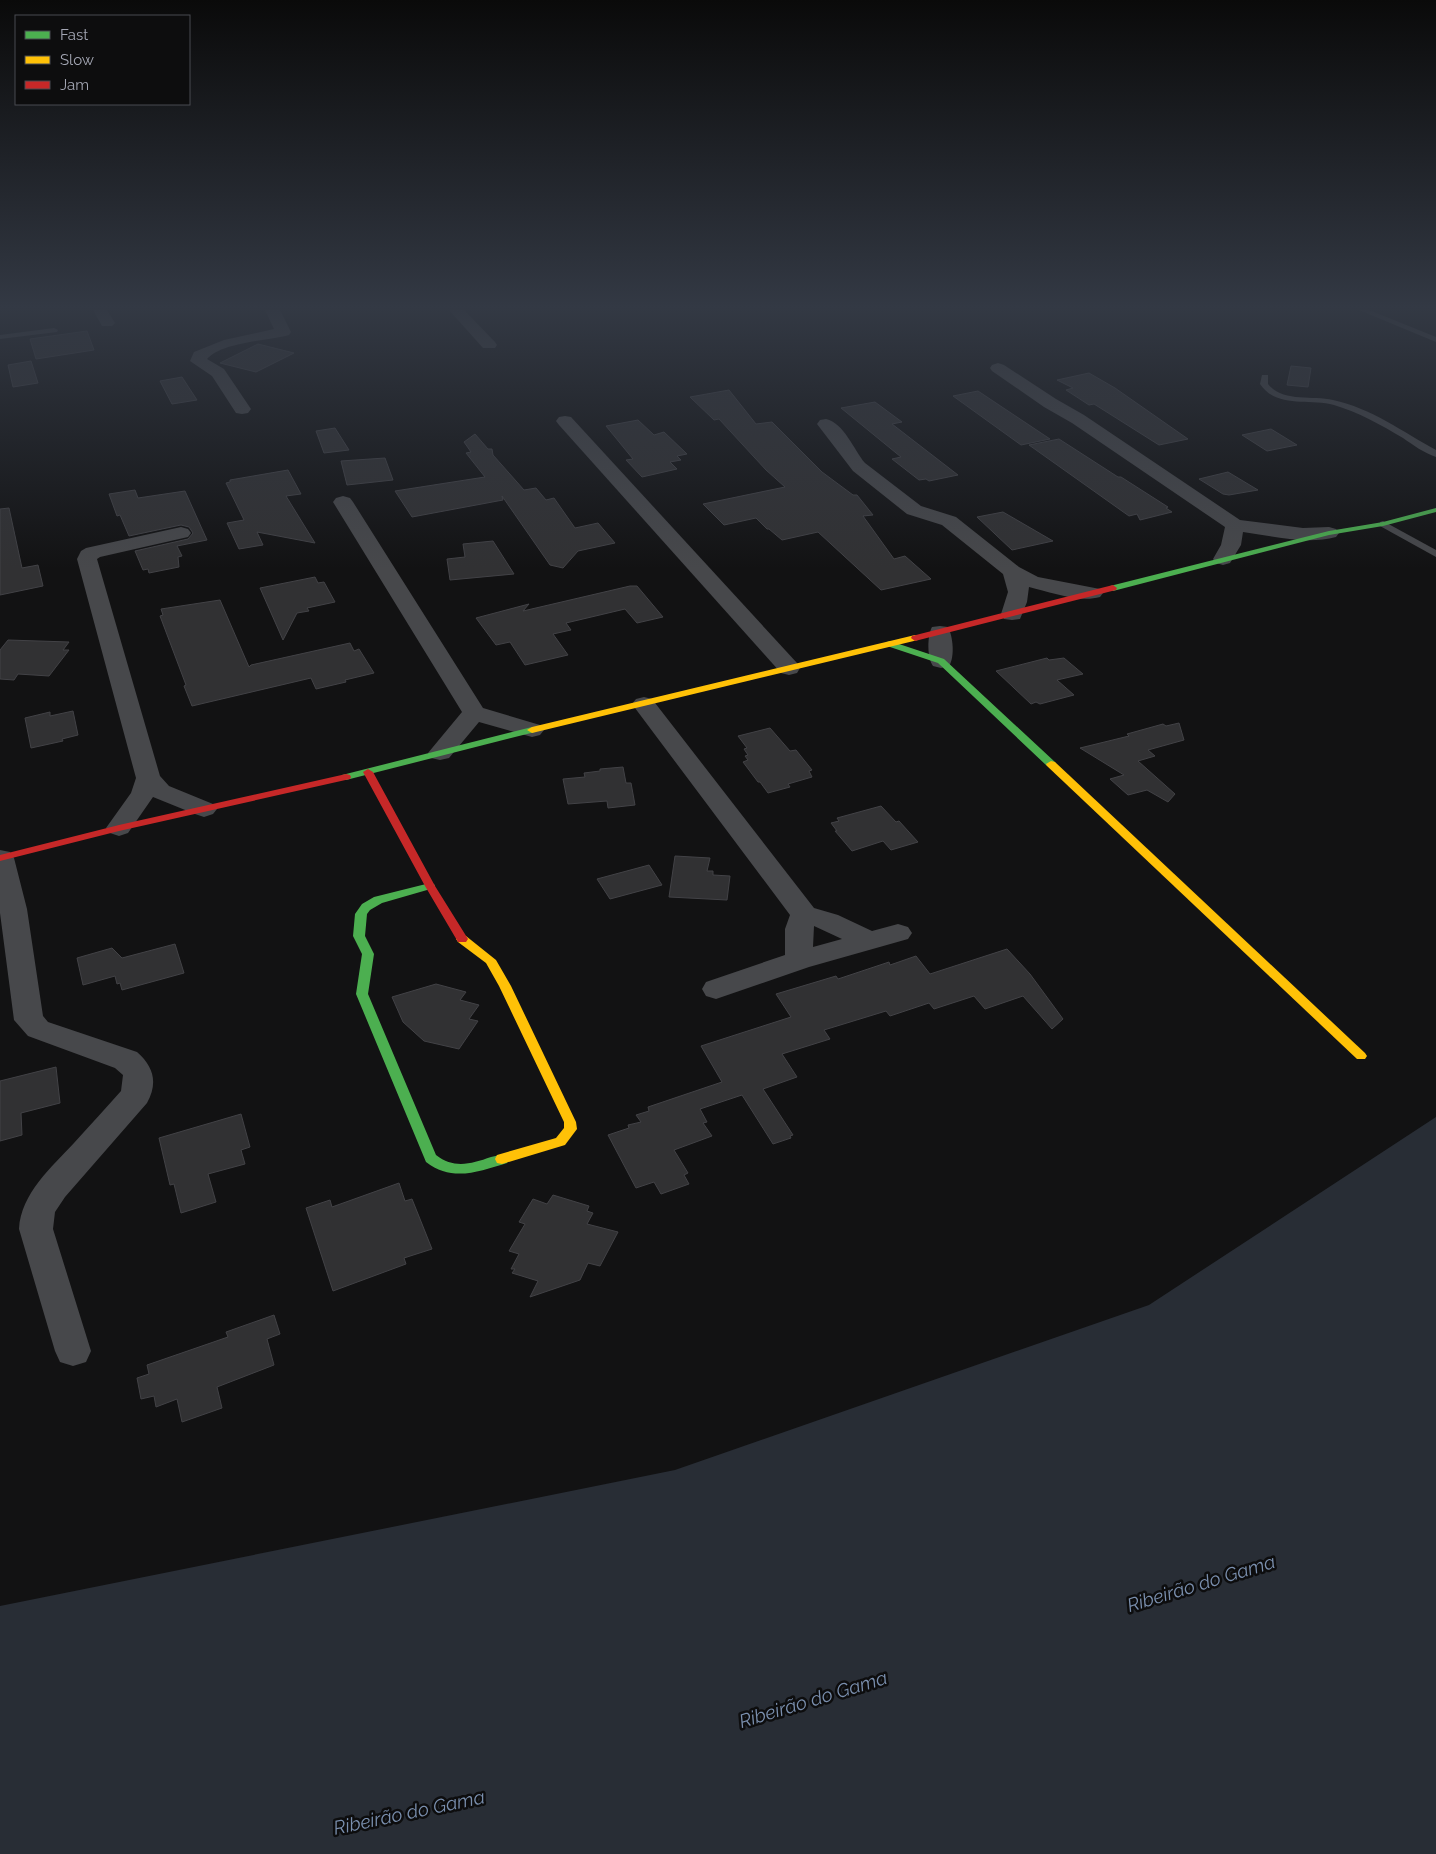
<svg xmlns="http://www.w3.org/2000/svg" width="1436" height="1854" viewBox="0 0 1436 1854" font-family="Raleway,sans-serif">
<rect width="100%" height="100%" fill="#121213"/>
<path fill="#282d35" d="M1436,1117V1854H0V1606L675,1470L1149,1305Z"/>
<g fill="#313133" stroke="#424246">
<path d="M87,331L94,350L36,359L30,339Z"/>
<path d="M258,344L294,353L256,372L220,363Z"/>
<path d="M31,361L38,383L13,387L8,365Z"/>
<path d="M1291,366L1311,368L1308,387L1287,385Z"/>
<path d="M1089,373L1115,388L1188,439L1159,445L1094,404L1089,405L1066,390L1073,388L1057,380Z"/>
<path d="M182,377L197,400L172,404L160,381Z"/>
<path d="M729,390L756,424L772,422L822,472L853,495H857L873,515L863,516L894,559L905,556L931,579L881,590L818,532L782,540L769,529H767L756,518L724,525L703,504L785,487L766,470L719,419L714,420L690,397Z"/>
<path d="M978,391L1050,439L1021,445L953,396Z"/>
<path d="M875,402L902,422L892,424L958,475L929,481L926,479L919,480L892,459L901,457L841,408Z"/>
<path d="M638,420L654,435L664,432L687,454L677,456L681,460L670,462L677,469L642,477L626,460L633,459L606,426Z"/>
<path d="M335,428L349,450L324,453L316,431Z"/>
<path d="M1271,429L1297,445L1267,451L1242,435Z"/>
<path d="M475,434L488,449H492L493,455L524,490L536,488L546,500L554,498L575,528L598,523L615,543L578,551L563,568L550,565L502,496L503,500L412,517L395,491L485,477L466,453L471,452L464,442Z"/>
<path d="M1059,439L1118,477H1121L1168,507L1166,508L1172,512L1140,520L1137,514L1129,516L1029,445Z"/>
<path d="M385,458L393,480L347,485L341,461Z"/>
<path d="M288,470L301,494L286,496L315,543L257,532L263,545L239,549L227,523L244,520L226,483L230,482V480Z"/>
<path d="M1228,472L1258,490L1229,495L1223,494L1199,479Z"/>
<path d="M135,490L138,498L185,491L207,540L177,546L182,556L178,557L179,567L149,573L148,569L143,570L135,551L188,539L193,533L189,527L181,525L129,536L120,515L117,516L109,494Z"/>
<path d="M9,508L22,568L38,565L43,586L0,595V509Z"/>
<path d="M1003,512L1053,541L1012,550L977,517Z"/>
<path d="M493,541L514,574L450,580L447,559L465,557L463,544Z"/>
<path d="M315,577L318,583L324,582L335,602L307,608L309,611L297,613L283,640L260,588Z"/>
<path d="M630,586H637L663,617L637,623L625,609L566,623L571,630L553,634L568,655L525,665L510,642L496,645L476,618L529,604L523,611Z"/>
<path d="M220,600L249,667L251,665L350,643L354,651L359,649L374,673L345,680L346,682L316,689L311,678L192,706L184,686L186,685L160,616L163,615L161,609Z"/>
<path d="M8,640L69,642L63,650H69L49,676L18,674L14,680L0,679V650Z"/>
<path d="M1047,658L1049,660L1064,658L1083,674L1057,680L1074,695L1040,704L1036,702L1031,704L996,671Z"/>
<path d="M73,711L78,735L62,739L63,741L31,748L25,718L50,712V716Z"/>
<path d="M1179,723L1184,740L1148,750L1155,756L1138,761L1175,794L1168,802L1147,790L1128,795L1110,779L1124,775L1080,748L1129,736L1127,734L1163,724L1166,726Z"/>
<path d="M770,728L790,751L796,750L812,770L809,771L812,777L788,784L790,787L768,793L760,782H758L743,762L748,760L745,756L748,755L744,749L747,748L738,736Z"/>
<path d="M623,767L626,783H631L635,805L608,808L607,801L568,804L563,779L585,777L584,773L600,771V769Z"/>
<path d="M881,806L896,822L899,821L918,842L891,850L883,841L852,851L835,831H837L831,823L839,821L837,818Z"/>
<path d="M675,856L710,858L707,871H713V875L730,876L727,900L669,897Z"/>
<path d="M649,865L662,885L610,899L597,879Z"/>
<path d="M175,944L184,973L122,990L120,983L117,984L115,976L83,985L77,958L112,948L122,958Z"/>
<path d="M1007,949L1030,974L1063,1019L1052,1029L1023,996L985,1009L974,996L934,1009L929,1003L890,1016L886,1011L824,1030L830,1039L782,1054L797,1077L763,1089L793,1135L790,1136L791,1138L773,1144L742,1095L700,1109L707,1122L703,1123L712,1136L674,1150L688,1173L684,1175L689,1184L661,1194L654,1182L636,1188L608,1135L629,1128L628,1125L641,1122L636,1115L649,1111L648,1107L722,1082L701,1046L791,1017L776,994L836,976L838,979L889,962L890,965L916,956L930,974Z"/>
<path d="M436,984L466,992L460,1000L479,1005L469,1019L478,1021L459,1049L424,1041L403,1022L392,997Z"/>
<path d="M56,1067L60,1103L21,1113L22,1135L0,1141V1081Z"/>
<path d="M241,1114L250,1147L241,1150L245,1164L208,1174L216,1202L181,1213L174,1184L170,1185L159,1138Z"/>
<path d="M399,1183L405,1201L412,1199L432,1249L404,1258L406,1264L333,1291L306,1208L330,1200L332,1207Z"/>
<path d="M553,1195L589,1206L587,1211L593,1213L587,1224L618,1232L600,1266L588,1263L580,1280L530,1297L538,1281L512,1273L515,1269H511L519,1254L509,1251L525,1224L519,1222L533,1199L547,1204Z"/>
<path d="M274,1315L280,1334L267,1339L274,1365L217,1387L222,1408L182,1422L177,1399L156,1407L154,1396L141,1399L137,1378L149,1374L147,1365L228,1337L226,1332Z"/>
</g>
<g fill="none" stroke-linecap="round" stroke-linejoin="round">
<g fill="#47484b" fill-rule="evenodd">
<path d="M1359,310H1369L1436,337V342Z"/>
<path d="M54,328L58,330L57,332L0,339V335Z"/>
<path d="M1262,375H1268V384C1283,403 1312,395 1333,400C1371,408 1403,432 1436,450V457C1424,453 1413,445 1403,438C1381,425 1358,412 1334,405C1308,398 1277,409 1260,384Z"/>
<path d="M1383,521L1436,550V557L1380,526V522Z"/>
</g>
<g fill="#47484b" fill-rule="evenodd">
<path d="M93,310H107L115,323L112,326H102Z"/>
<path d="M265,310H280L291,332L289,335C267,341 222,342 207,359L224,369L251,409L248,413L242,414L236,413L212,376L190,361L194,352L224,340L274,329Z"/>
<path d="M449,310H464L495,342L497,345L495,348H483Z"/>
<path d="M998,363L1004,365L1056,399L1084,415L1240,520L1303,528L1329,527L1336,529L1339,533L1336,537C1306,545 1273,536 1243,532L1241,545L1230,563L1223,565L1216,563L1213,559L1221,545L1225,527L1072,423L1044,407L992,371L990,368L992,365Z"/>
<path d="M565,416L571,417L797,663L800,668L797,673L789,675L781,673L559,425L556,421L559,417Z"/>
<path d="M826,419C844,423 854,450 865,463L921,506L956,517L1019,567L1038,577L1100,589L1103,593L1100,597C1079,603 1050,592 1029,587L1027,602L1020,619L1012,620L1004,619L1001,614L1008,592L1003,574L942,525L907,514L853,471L817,424L820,420Z"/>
<path d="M343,496L350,498L353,502L483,708L540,725L544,730L540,735L532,737L479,722L449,758L440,760L431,758L428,753L462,712L333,502L336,498Z"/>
<path d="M181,527L188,529L191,533L188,537L100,557L97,559L160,776L169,786L213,804L217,809L213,814L204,817L195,814L153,797L128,833L119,836L110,833L106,828L131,793L136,778L77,559L81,551L86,548Z"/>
<path d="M940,626L948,627C953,636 955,657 949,666L941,668L933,666C927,658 927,636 932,627Z"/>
<path d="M644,697L652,699L814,908L838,915L872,931L898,924L908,927L912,933L908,939L809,967L716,999L706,996L702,989L706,982L785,955V929L790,915L632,704L636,699ZM814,926L842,939L813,947Z"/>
<path d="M0,850L10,852L14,858L27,909L43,1016L48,1022L137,1052C154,1067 158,1083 147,1103L65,1197L55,1212L53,1229L91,1351L86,1362L73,1366L60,1362L55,1351L19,1229C21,1193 52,1167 74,1143C90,1125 106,1108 121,1091L123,1075L115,1068L28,1036L14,1020L0,913Z"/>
</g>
<g fill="#4caf50" fill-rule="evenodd">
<path d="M1436,508V512L1383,526L1329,535L1113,591L1109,588L1110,586L1329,531L1383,522Z"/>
<path d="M890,641L944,659L1055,762L1056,764L1055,766H1047L938,663L887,646V642Z"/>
<path d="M532,727L535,728L537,730L535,732L346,780L341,777L342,775Z"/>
<path d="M430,883L434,884L435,886L434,888L382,903L370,910L367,914L365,936L374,954L368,994L436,1155C454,1169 471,1164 491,1157C497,1156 501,1154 507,1155L509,1159L507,1163C478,1172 452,1182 426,1162L356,994L362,954L353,936L355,914L362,904L374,897Z"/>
</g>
<g fill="#ffc107" fill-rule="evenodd">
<path d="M915,635L918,636V640L532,733L527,730L532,727Z"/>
<path d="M1051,761L1055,762L1365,1053L1367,1056L1365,1059H1357L1047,766L1046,764Z"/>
<path d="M462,935L466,936L496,960L511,986L576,1122L577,1129L565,1145L502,1164L497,1163L495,1159L497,1155L556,1138L564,1128V1122L499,986L486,963L458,942L456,939L458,936Z"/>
</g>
<g fill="#c62828" fill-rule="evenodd">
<path d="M1113,585L1117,588L1116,590L915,641L911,638L912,636Z"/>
<path d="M368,769L373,772L435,886L468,939L466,942H458L425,886L363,772Z"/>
<path d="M346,774L350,775L351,777L350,779L119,831L0,861V855L119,825Z"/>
</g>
</g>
<linearGradient id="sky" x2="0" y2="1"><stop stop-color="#0a0a0a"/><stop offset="0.54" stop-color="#333944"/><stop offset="1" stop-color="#333944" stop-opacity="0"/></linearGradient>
<rect width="1436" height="569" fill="url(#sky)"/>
<g text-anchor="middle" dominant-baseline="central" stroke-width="5" stroke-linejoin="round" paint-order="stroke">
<g font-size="19" font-style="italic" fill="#7a8fae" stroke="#0d0d0e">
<text transform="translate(1201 1583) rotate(-17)">Ribeirão do Gama</text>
<text transform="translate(813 1699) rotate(-17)">Ribeirão do Gama</text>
<text transform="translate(409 1812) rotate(-12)">Ribeirão do Gama</text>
</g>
</g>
<rect x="15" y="15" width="175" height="90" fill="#0d0d0e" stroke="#494a50"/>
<rect x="25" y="31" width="25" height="8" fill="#4caf50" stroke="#494a50"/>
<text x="60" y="40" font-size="15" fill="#a3a6b3">Fast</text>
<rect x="25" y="56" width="25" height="8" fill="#ffc107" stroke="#494a50"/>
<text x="60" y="65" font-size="15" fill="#a3a6b3">Slow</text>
<rect x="25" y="81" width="25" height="8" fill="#c62828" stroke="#494a50"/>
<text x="60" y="90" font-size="15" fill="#a3a6b3">Jam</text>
</svg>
